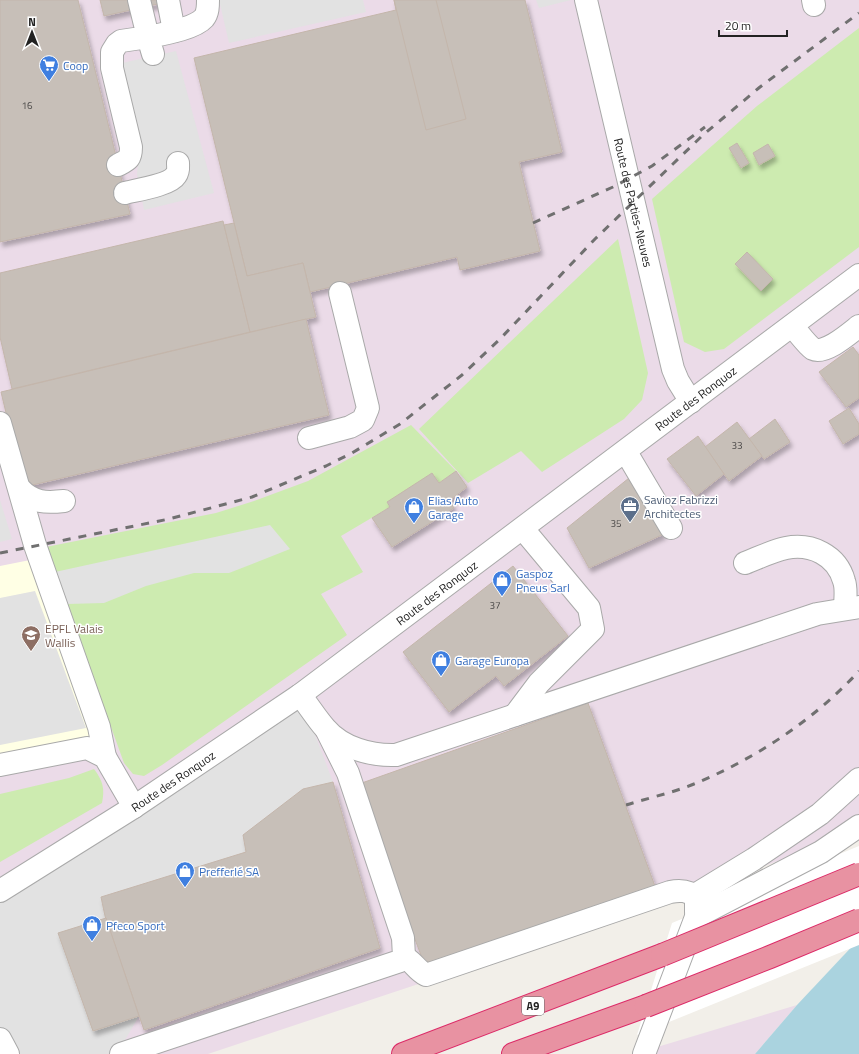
<svg xmlns="http://www.w3.org/2000/svg" width="859" height="1054" viewBox="0 0 859 1054" font-family="'Titillium Web',sans-serif">
<defs>
<filter id="shadow"><feDropShadow dx="2.5" dy="4.5" stdDeviation="2" flood-color="#0004"/></filter>
</defs>
<rect width="100%" height="100%" fill="#f2efe9"/>
<g fill="#ebdbe8">
<path d="M0,0H859V816L819,846L668,901L208,1054H0Z"/>
<path d="M797,1005L755,1054H634Z"/>
</g>
<path fill="#ffffe5" d="M30,560L91,738L0,757V566Z"/>
<g fill="#cdebb0">
<path d="M859,28V247L724,349L705,352L684,342L652,199L757,106Z"/>
<path d="M618,239L648,373L642,400L624,419L542,472L521,451L468,483L419,429Z"/>
<path d="M411,425L456,471L439,483L387,502L390,507L341,536L363,572L321,594L347,635L162,765L144,776L133,774L124,763L46,547L216,513L254,501L308,481Z"/>
<path d="M94,769C103,781 105,789 102,803L0,862V794L69,778Z"/>
</g>
<g fill="#e2e2e2">
<path d="M219,0H363L366,12L229,43Z"/>
<path d="M536,0H571L539,8Z"/>
<path d="M176,51L214,193L144,210L137,174L140,140L122,63Z"/>
<path d="M0,500L12,539L0,542Z"/>
<path d="M270,525L290,549L229,573H194L146,586L104,603L67,604L55,572Z"/>
<path d="M35,591L86,728L0,745V598Z"/>
<path d="M300,695L333,782L303,789L243,835L246,852L101,897L105,916L139,1016L117,1054H0V890Z"/>
</g>
<path fill="#aad3df" d="M859,939V1054H755L797,1005Z"/>
<path fill="#fff" d="M859,846V945L637,1035L672,923Z"/>
<g fill="#c7bfb8" stroke="#c4b6ab" filter="url(#shadow)">
<path d="M0,0H78L130,214L0,242Z"/>
<path d="M100,0H176L104,16Z"/>
<path d="M394,0H525L562,152L519,162L540,251L460,270L457,257L310,292L303,263L247,276L194,58L396,10Z"/>
<path d="M394,0H436L466,119L426,130Z"/>
<path d="M737,143L749,163L741,168L729,148Z"/>
<path d="M768,144L775,156L759,165L753,153Z"/>
<path d="M223,221L250,332L12,389L0,337V273Z"/>
<path d="M234,223L247,276L303,263L316,317L250,332L224,225Z"/>
<path d="M747,252L773,279L761,291L735,264Z"/>
<path d="M306,319L329,415L24,487L1,392Z"/>
<path d="M853,347L859,355V398L846,407L819,372Z"/>
<path d="M849,408L859,424V434L843,444L829,421Z"/>
<path d="M775,419L790,442L764,459L749,439Z"/>
<path d="M737,422L762,456L729,481L705,447Z"/>
<path d="M698,436L724,474L696,496L667,459Z"/>
<path d="M456,471L467,487L450,500L454,508L392,547L372,518L390,507L387,502L432,473L439,483Z"/>
<path d="M629,478L664,534L589,568L567,528Z"/>
<path d="M513,566L568,636L504,686L496,676L449,712L403,652Z"/>
<path d="M588,703L656,889L430,962L424,963L380,847L359,784Z"/>
<path d="M333,782L380,948L144,1030L105,916L101,897L246,852L243,835L303,789Z"/>
<path d="M106,918L139,1016L93,1031L58,933Z"/>
</g>
<g fill="none" stroke-linecap="round" stroke-linejoin="round">
<g stroke="#a9a9a9" stroke-width="24">
<g id="minor">
<path d="M168,0L174,31"/>
<path id="s1" d="M586,0L673,369L678,381L691,402"/>
<path d="M813,0L814,5"/>
<path d="M153,54L148,37C163,34 194,29 204,18C208,13 208,6 208,0"/>
<path d="M118,165C128,160 131,159 131,147L112,68V52L117,44L121,41L148,37L139,0"/>
<path d="M125,193C137,190 170,185 176,175C179,171 178,167 178,163"/>
<path d="M792,326C798,332 806,344 813,349C825,355 850,333 859,326"/>
<path d="M0,423L35,545L99,727L105,757"/>
<path d="M309,438L350,427L363,420L368,408L340,293"/>
<path d="M626,452L671,528"/>
<path d="M20,489C33,503 46,503 64,501"/>
<path d="M745,563C758,558 772,551 786,548C811,543 837,555 844,581C847,589 845,600 845,608"/>
<path d="M300,695C309,706 316,718 325,728C342,748 371,756 396,755L817,614L859,607"/>
<path d="M515,715L539,683L593,629L589,608L523,529"/>
<path d="M0,765L87,748L105,757L134,807"/>
<path id="s2" d="M0,891L134,807L300,695L859,275"/>
<path d="M696,912V898L700,892L754,859L820,814L859,779"/>
<path d="M404,957C413,961 416,970 426,975L670,892C680,890 689,890 696,898"/>
<path d="M0,1039L8,1054"/>
<path d="M121,1054L400,961L404,957L403,938L348,773L327,731"/>
<path d="M644,1054L696,917L821,852L859,826"/>
</g>
</g>
<g stroke="#dc2a67" stroke-width="24">
<g id="highway">
<path d="M403,1054L662,955"/>
<path d="M513,1054L646,1006"/>
</g>
</g>
<use href="#minor" stroke="#fff" stroke-width="22"/>
<use href="#highway" stroke="#e892a2" stroke-width="22"/>
<g stroke="#707070" stroke-width="3" stroke-dasharray="8 8" stroke-linecap="butt">
<path d="M533,223L613,187L652,166L705,127"/>
<path d="M0,553L169,519L252,497L326,466L352,453L400,424L462,375L501,338L595,239L703,135L760,87L859,13"/>
<path d="M626,805C648,798 672,793 694,784C755,759 814,720 859,671"/>
</g>
<g stroke="#dc2a67" stroke-width="24" stroke-linecap="butt">
<g id="highway-bridge">
<path d="M662,955L859,874"/>
<path d="M646,1006L770,957L859,920"/>
</g>
</g>
<use href="#highway-bridge" stroke="#e892a2" stroke-width="22"/>
</g>
<defs>
<g id="supermarket-pin" transform="scale(1)"><path d="M0 17L-7.5 6A9.5 9.5 0 1 1 7.5 6Z" fill="#3f7fe0" stroke="#fff"/><path d="M-6-5.5h2.5l.6 2H6L4.5 2H-2.5L-4.4-4H-6ZM-1.5 3.2a1.3 1.3 0 1 0 .1 0ZM3 3.2a1.3 1.3 0 1 0 .1 0Z" fill="#fff"/></g>
<g id="office-pin" transform="scale(1)"><path d="M0 17L-7.5 6A9.5 9.5 0 1 1 7.5 6Z" fill="#5c6f8a" stroke="#fff"/><path d="M-6-3h4V-5.5h4V-3h4V5H-6ZM-1-4.5V-3h2v-1.5ZM-6 0V1H6V0Z" fill="#fff"/></g>
<g id="shop-pin" transform="scale(1)"><path d="M0 17L-7.5 6A9.5 9.5 0 1 1 7.5 6Z" fill="#3f7fe0" stroke="#fff"/><path d="M-5-2.5h2.3a2.7 3.5 0 0 1 5.4 0H5L5.5 6h-11ZM-1.5-2.5h3a1.5 2.3 0 0 0-3 0Z" fill="#fff"/></g>
<g id="university-pin" transform="scale(1)"><path d="M0 17L-7.5 6A9.5 9.5 0 1 1 7.5 6Z" fill="#8d6e63" stroke="#fff"/><path d="M0-5L7-2L0 1L-7-2ZM-4 1L0 2.5L4 1V4Q0 6-4 4Z" fill="#fff"/></g>
</defs>
<g fill-rule="evenodd">
<use href="#supermarket-pin" x="49" y="65"/>
<use href="#office-pin" x="630" y="506"/>
<use href="#shop-pin" x="414" y="507"/>
<use href="#shop-pin" x="502" y="580"/>
<use href="#university-pin" x="31" y="635"/>
<use href="#shop-pin" x="441" y="660"/>
<use href="#shop-pin" x="185" y="871"/>
<use href="#shop-pin" x="92" y="925"/>
</g>
<g text-anchor="middle" dominant-baseline="central" stroke-width="3" stroke-linejoin="round" paint-order="stroke">
<g font-size="10" fill="#4b4948">
<text x="27" y="105">16</text>
<text x="737" y="445">33</text>
<text x="616" y="523">35</text>
<text x="495" y="605">37</text>
</g>
<rect fill="#fff" stroke="#646464" stroke-width="1" x="522" y="997" width="22" height="18" rx="3"/>
<g font-size="11" font-weight="bold" fill="#222">
<text x="533" y="1006">A9</text>
</g>
<g font-size="12" fill="#366cbe" stroke="#fff" text-anchor="start">
<text x="63" y="65">Coop</text>
<text x="428" y="500">Elias Auto<tspan x="428" dy="14">Garage</tspan></text>
<text x="516" y="573">Gaspoz<tspan x="516" dy="14">Pneus Sarl</tspan></text>
<text x="455" y="660">Garage Europa</text>
<text x="199" y="871">Prefferlé SA</text>
<text x="106" y="925">Pfeco Sport</text>
</g>
<g font-size="12" fill="#222" stroke="#fff">
<text stroke="none"><textPath href="#s1" startOffset="208">Route des Parties-Neuves</textPath></text>
<text stroke="none"><textPath href="#s2" startOffset="853">Route des Ronquoz</textPath></text>
<text stroke="none"><textPath href="#s2" startOffset="529">Route des Ronquoz</textPath></text>
<text stroke="none"><textPath href="#s2" startOffset="205">Route des Ronquoz</textPath></text>
</g>
<g font-size="12" fill="#4e5e75" stroke="#fff" text-anchor="start">
<text x="644" y="499">Savioz Fabrizzi<tspan x="644" dy="14">Architectes</tspan></text>
</g>
<g font-size="12" fill="#785e54" stroke="#fff" text-anchor="start">
<text x="45" y="628">EPFL Valais<tspan x="45" dy="14">Wallis</tspan></text>
</g>
</g>
<g transform="translate(32 32)" stroke="#ffffff" stroke-width="3" paint-order="stroke">
<path d="M0-3L7 15L0 10L-7 15Z" fill="#222222"/>
<text y="-6" font-size="11" font-weight="bold" text-anchor="middle" fill="#222222">N</text>
</g>
<path d="M719 30v6h68v-6" fill="none" stroke="#222222" stroke-width="2"/>
<text x="725" y="30" font-size="12" fill="#222222" stroke="#ffffff" stroke-width="3" paint-order="stroke">20 m</text>
</svg>
